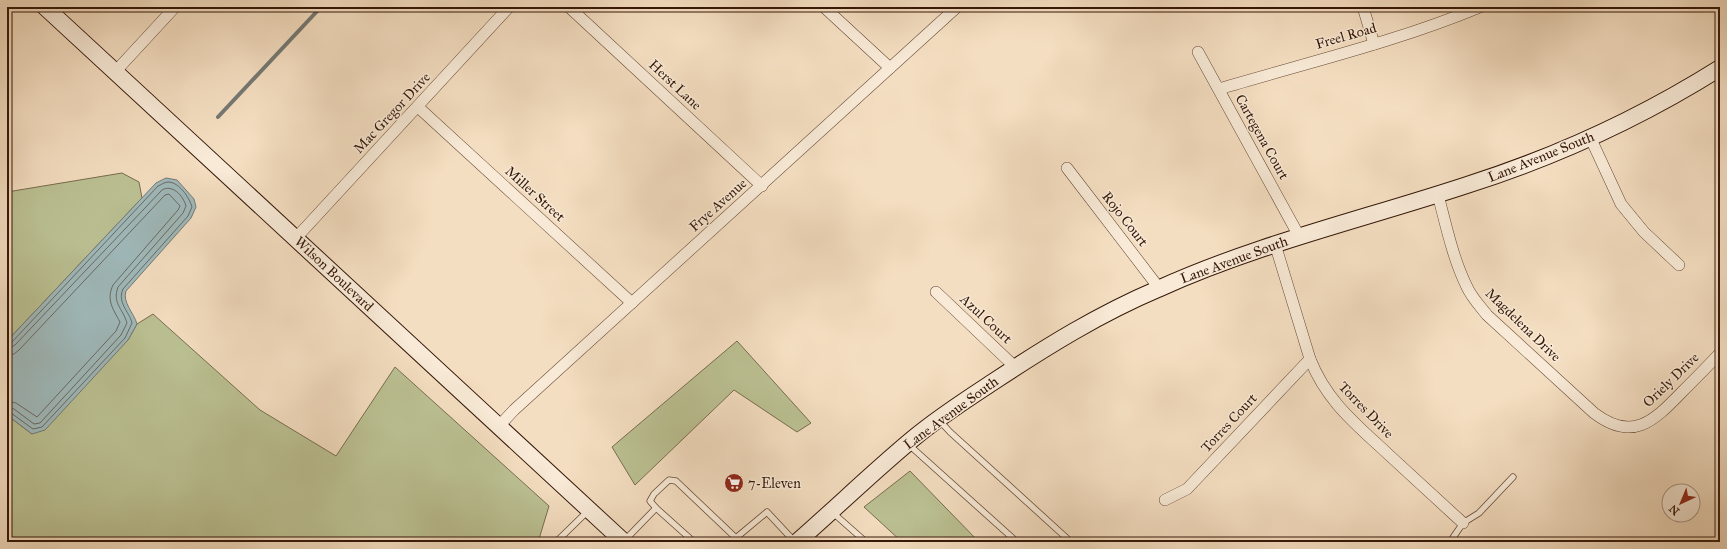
<svg xmlns="http://www.w3.org/2000/svg" width="1727" height="549" viewBox="0 0 1727 549" font-family="'IM FELL Great Primer',serif">
<rect width="100%" height="100%" fill="#f4dec1"/>
<filter id="stains"><feTurbulence type="fractalNoise" baseFrequency=".005" numOctaves="4"/><feColorMatrix values="0 0 0 0 .2 0 0 0 0 .09 0 0 0 0 .02 0 0 0 .5 -.17"/></filter>
<radialGradient id="worn" r=".72"><stop offset=".6" stop-color="#630" stop-opacity="0"/><stop offset="1" stop-color="#630" stop-opacity=".3"/></radialGradient>
<g fill="#bbc193" stroke="#786c4e">
<path d="M122,173L139,182L142,198L7,341V192Z"/>
<path d="M153,314L260,410L336,456L395,367L549,506L539,539L536,542H7V415L32,434L128,340L137,324Z"/>
<path d="M737,341L811,423L797,432L734,390L635,485L612,447Z"/>
<path d="M910,471L979,542H902L864,507Z"/>
</g>
<path fill="#9fbabc" stroke="#757974" d="M166,178L177,180L194,199L196,207L191,218L126,291C122,302 134,313 137,324L128,340L45,430L32,434L7,415V341L156,183Z"/>
<g fill="none" stroke-linecap="round" stroke-linejoin="round">
<g stroke="#6a6862" stroke-width="1">
<path d="M7,343L12,342L158,186C161,185 164,182 168,182C179,182 189,197 192,207L188,216L123,289C117,303 129,311 132,323L125,338L42,427L33,429L11,413L7,412"/>
<path d="M7,349L15,345L162,190C172,184 183,195 186,206L183,213L118,287C112,303 123,309 127,323L121,335L40,423L34,424L14,409L7,407"/>
<path d="M7,355L14,354L19,350L165,195L169,194L180,206L178,210L113,285C106,300 113,309 120,322L116,331L37,417L16,403L7,401"/>
</g>
<path stroke="#757974" stroke-width="4" d="M218,117L321,7"/>
<g stroke="#654936" stroke-width="7">
<g id="lane">
<path d="M939,420L950,432L1071,542"/>
<path d="M908,444L1017,542"/>
<path d="M656,508L650,501L654,494L669,480L676,481L736,538"/>
<path d="M832,512L866,542"/>
<path d="M625,540L656,508L694,542"/>
<path d="M556,542L589,510"/>
<path d="M731,542L767,512L795,542"/>
<path d="M1450,542L1463,523L1479,513L1513,477"/>
</g>
</g>
<g stroke="#654936" stroke-width="12">
<g id="street">
<path d="M569,7L762,186"/>
<path d="M824,7L890,68"/>
<path d="M1363,7L1374,44"/>
<path d="M1198,52L1299,236"/>
<path d="M115,72L175,7"/>
<path d="M1219,89C1306,63 1396,42 1480,7"/>
<path d="M418,107L632,303"/>
<path d="M1590,137L1621,204L1644,232L1679,265"/>
<path d="M1067,168L1159,288"/>
<path d="M1438,195C1446,225 1453,259 1467,287C1472,298 1480,306 1487,315L1594,413C1632,442 1653,422 1681,393C1694,380 1707,367 1720,353"/>
<path d="M296,238L509,7"/>
<path d="M1275,244L1310,359C1327,402 1356,424 1389,455C1414,478 1439,501 1463,523"/>
<path d="M936,292L1015,367"/>
<path d="M499,426L514,410L957,7"/>
<path d="M1165,500L1187,489L1310,359"/>
</g>
</g>
<g stroke="#351708" stroke-width="18">
<g id="secondary">
<path d="M45,7L624,542"/>
<path d="M797,542C837,507 875,470 915,437C939,417 967,399 993,382C1046,347 1099,314 1158,289C1257,244 1364,219 1467,185C1555,157 1642,117 1720,68"/>
</g>
</g>
<use href="#lane" stroke="#f8ead7" stroke-width="5.5"/>
<use href="#street" stroke="#f8ead7" stroke-width="11"/>
<use href="#secondary" stroke="#f8ead7" stroke-width="16"/>
</g>
<defs>
<g id="supermarket-disc" transform="scale(1)"><circle r="9.5" fill="#8f2418" stroke="#f8ead7"/><path d="M-6-5.5h2.5l.6 2H6L4.5 2H-2.5L-4.4-4H-6ZM-1.5 3.2a1.3 1.3 0 1 0 .1 0ZM3 3.2a1.3 1.3 0 1 0 .1 0Z" fill="#fff"/></g>
</defs>
<g fill-rule="evenodd">
<use href="#supermarket-disc" x="734" y="483"/>
</g>
<g text-anchor="middle" dominant-baseline="central" stroke-width="3" stroke-linejoin="round" paint-order="stroke">
<g font-size="14" fill="#351708" stroke="#f8ead7">
<text transform="translate(1346 36) rotate(-16)">Freel Road</text>
<text transform="translate(675 85) rotate(43)">Herst Lane</text>
<text transform="translate(392 113) rotate(-47)">Mac Gregor Drive</text>
<text transform="translate(1262 137) rotate(61)">Cartegena Court</text>
<text transform="translate(1541 157) rotate(-22)">Lane Avenue South</text>
<text transform="translate(535 194) rotate(42)">Miller Street</text>
<text transform="translate(718 205) rotate(-42)">Frye Avenue</text>
<text transform="translate(1125 219) rotate(52)">Rojo Court</text>
<text transform="translate(1234 260) rotate(-20)">Lane Avenue South</text>
<text transform="translate(334 274) rotate(43)">Wilson Boulevard</text>
<text transform="translate(986 319) rotate(43)">Azul Court</text>
<text transform="translate(1523 325) rotate(44)">Magdelena Drive</text>
<text transform="translate(1671 380) rotate(-44)">Oriely Drive</text>
<text transform="translate(1366 410) rotate(46)">Torres Drive</text>
<text transform="translate(951 413) rotate(-36)">Lane Avenue South</text>
<text transform="translate(1229 423) rotate(-47)">Torres Court</text>
</g>
<g font-size="14" fill="#351708" stroke="#f8ead7" text-anchor="start">
<text x="748" y="483">7-Eleven</text>
</g>
</g>
<rect width="1727" height="549" fill="none" stroke="#f4dec1" stroke-width="24"/>
<rect x="8" y="8" width="1711" height="533" fill="none" stroke="#351708" stroke-width="2"/>
<rect x="12" y="12" width="1703" height="525" fill="none" stroke="#351708"/>
<g transform="translate(1681 503) rotate(224)"><circle r="19" fill="#f8ead7" stroke="#aa9684"/>
<path d="M0-3L7 15L0 10L-7 15Z" fill="#8f2418"/>
<text y="-6" font-size="11" font-weight="bold" text-anchor="middle" fill="#351708">N</text>
</g>
<rect width="100%" height="100%" filter="url(#stains)"/>
<rect width="100%" height="100%" fill="url(#worn)"/>
</svg>
